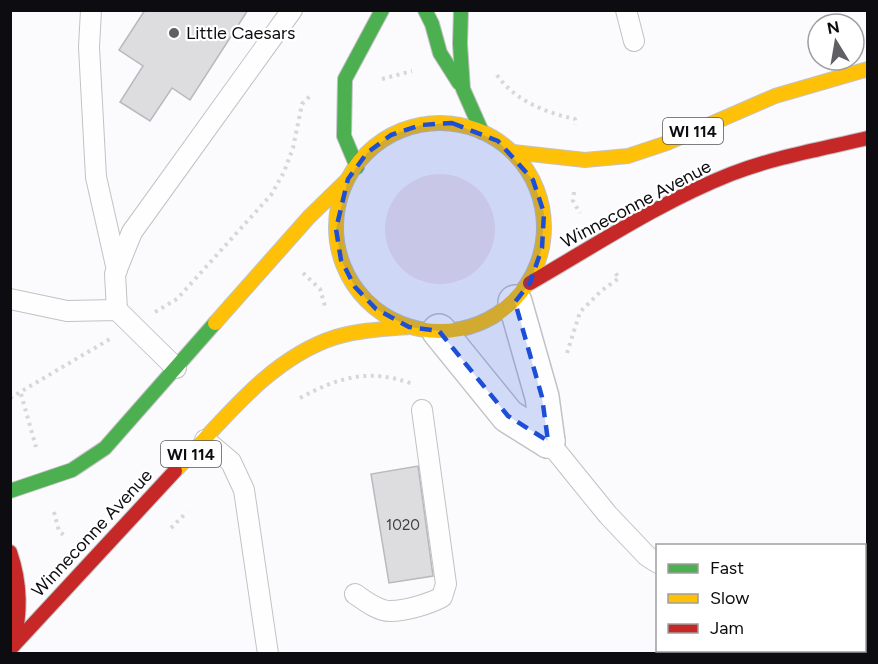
<svg xmlns="http://www.w3.org/2000/svg" width="878" height="664" viewBox="0 0 878 664" font-family="Figtree,sans-serif">
<rect width="100%" height="100%" fill="#fbfbfe"/>
<circle fill="#f3e5eb" cx="440" cy="229" r="55"/>
<g fill="#dddcdf" stroke="#bab8bc" stroke-width="1.5">
<path d="M145,10H248L190,100L172,88L150,121L120,102L143,66L119,50Z"/>
<path d="M418,466L433,576L389,583L371,474Z"/>
</g>
<g fill="none" stroke-linecap="round" stroke-linejoin="round">
<g stroke="#c2c2c6" stroke-width="22">
<g id="lane">
<path d="M91,10L89,47L96,177L117,270"/>
<path d="M626,10L634,41"/>
<path d="M10,299L67,311L117,310L176,368"/>
<path d="M117,310L115,274L132,232L292,10"/>
<path d="M205,440L231,462L244,490L268,654"/>
<path d="M548,441L608,515L647,556L658,563"/>
<path d="M355,594C365,601 378,611 390,611C406,611 429,604 442,597L446,584L422,410"/>
<path d="M857,650L859,654"/>
</g>
</g>
<g stroke="#c2c2c6" stroke-width="36">
<g id="street">
<path d="M515,302L542,397L548,441"/>
<path d="M439,331L508,416L548,441"/>
</g>
</g>
<g stroke="#c2c2c6" stroke-width="16">
<g id="fast">
<path d="M425,10L432,24L440,53L459,83"/>
<path d="M461,10L460,44L463,89L482,132"/>
<path d="M357,167L344,136L345,79L382,10"/>
<path d="M10,491L72,470L105,448L215,323"/>
</g>
</g>
<g stroke="#c2c2c6" stroke-width="16">
<g id="slow">
<circle cx="440" cy="227" r="104"/>
<path d="M513,152L585,160L628,156L667,143L775,96L868,69"/>
<path d="M215,323L309,217L347,180"/>
<path d="M175,471C222,422 269,358 336,337C360,330 385,329 409,327"/>
</g>
</g>
<g stroke="#c2c2c6" stroke-width="16">
<g id="jam">
<path d="M530,283C596,245 660,202 731,174C775,157 822,149 868,138"/>
<path d="M10,552C21,584 21,613 13,646"/>
<path d="M13,646L175,471"/>
</g>
</g>
<g stroke="#d7d7d9" stroke-width="4" stroke-dasharray="3 4.5" stroke-linecap="butt">
<path d="M497,75C514,100 546,113 575,119V125"/>
<path d="M382,79L412,71"/>
<path d="M574,192L573,201L580,213"/>
<path d="M303,273L320,289L325,306"/>
<path d="M155,312L177,299L271,195L284,172L293,148L302,104L310,96"/>
<path d="M567,353L580,312L601,291L619,278L614,271"/>
<path d="M21,394L36,447"/>
<path d="M10,398L110,339"/>
<path d="M300,398C339,377 369,368 413,384"/>
<path d="M54,512L59,531L66,537"/>
<path d="M171,528L187,512"/>
</g>
<use href="#lane" stroke="#fefeff" stroke-width="20"/>
<use href="#street" stroke="#fefeff" stroke-width="33"/>
<use href="#fast" stroke="#4caf50" stroke-width="14"/>
<use href="#slow" stroke="#ffc107" stroke-width="14"/>
<use href="#jam" stroke="#c62828" stroke-width="14"/>
</g>
<path fill="#1d4ed8" fill-opacity="0.2" stroke="#1d4ed8" stroke-width="4.5" stroke-dasharray="12 8" stroke-linejoin="round" d="M452,123L498,141L533,180L544,213L542,248L530,283L515,302L542,397L548,441L508,416L439,331L409,327L376,309L355,287L341,260L336,229L348,179L367,153L391,135L421,125Z"/>
<circle fill="#606064" stroke="#fff" stroke-width="2" cx="174" cy="33" r="6"/>
<g text-anchor="middle" dominant-baseline="central" stroke-width="4.5" stroke-linejoin="round" paint-order="stroke">
<g font-size="15" fill="#414144">
<text x="403" y="525">1020</text>
</g>
<g fill="#fff" stroke="#565658" stroke-width="1.5">
<rect x="663" y="118" width="60" height="26" rx="4.5"/>
<rect x="161" y="441" width="60" height="26" rx="4.5"/>
</g>
<g font-size="16" font-weight="bold" fill="#0d0d11">
<text x="693" y="131">WI 114</text>
<text x="191" y="454">WI 114</text>
</g>
<g font-size="18" fill="#0d0d11" stroke="#fff" text-anchor="start">
<text x="186" y="33">Little Caesars</text>
</g>
<g font-size="18" fill="#0d0d11" stroke="#fff">
<text transform="translate(636 204) rotate(-28)">Winneconne Avenue</text>
<text transform="translate(92 533) rotate(-47)">Winneconne Avenue</text>
</g>
</g>
<rect width="878" height="664" fill="none" stroke="#0d0d11" stroke-width="24"/>
<rect x="656" y="544" width="210" height="108" fill="#ffffff" stroke="#9e9ea0" stroke-width="1.5"/>
<rect x="668" y="564" width="30" height="9" fill="#4caf50" stroke="#9e9ea0" stroke-width="1.5"/>
<text x="710" y="574" font-size="18" fill="#0d0d11">Fast</text>
<rect x="668" y="594" width="30" height="9" fill="#ffc107" stroke="#9e9ea0" stroke-width="1.5"/>
<text x="710" y="604" font-size="18" fill="#0d0d11">Slow</text>
<rect x="668" y="624" width="30" height="9" fill="#c62828" stroke="#9e9ea0" stroke-width="1.5"/>
<text x="710" y="634" font-size="18" fill="#0d0d11">Jam</text>
<g transform="translate(836 42) rotate(349)"><circle r="28" fill="#ffffff" stroke="#9e9ea0" stroke-width="1.5"/>
<path d="M0-4.5L10 22L0 15L-10 22Z" fill="#606064"/>
<text y="-9" font-size="16" font-weight="bold" text-anchor="middle" fill="#0d0d11">N</text>
</g>
</svg>
